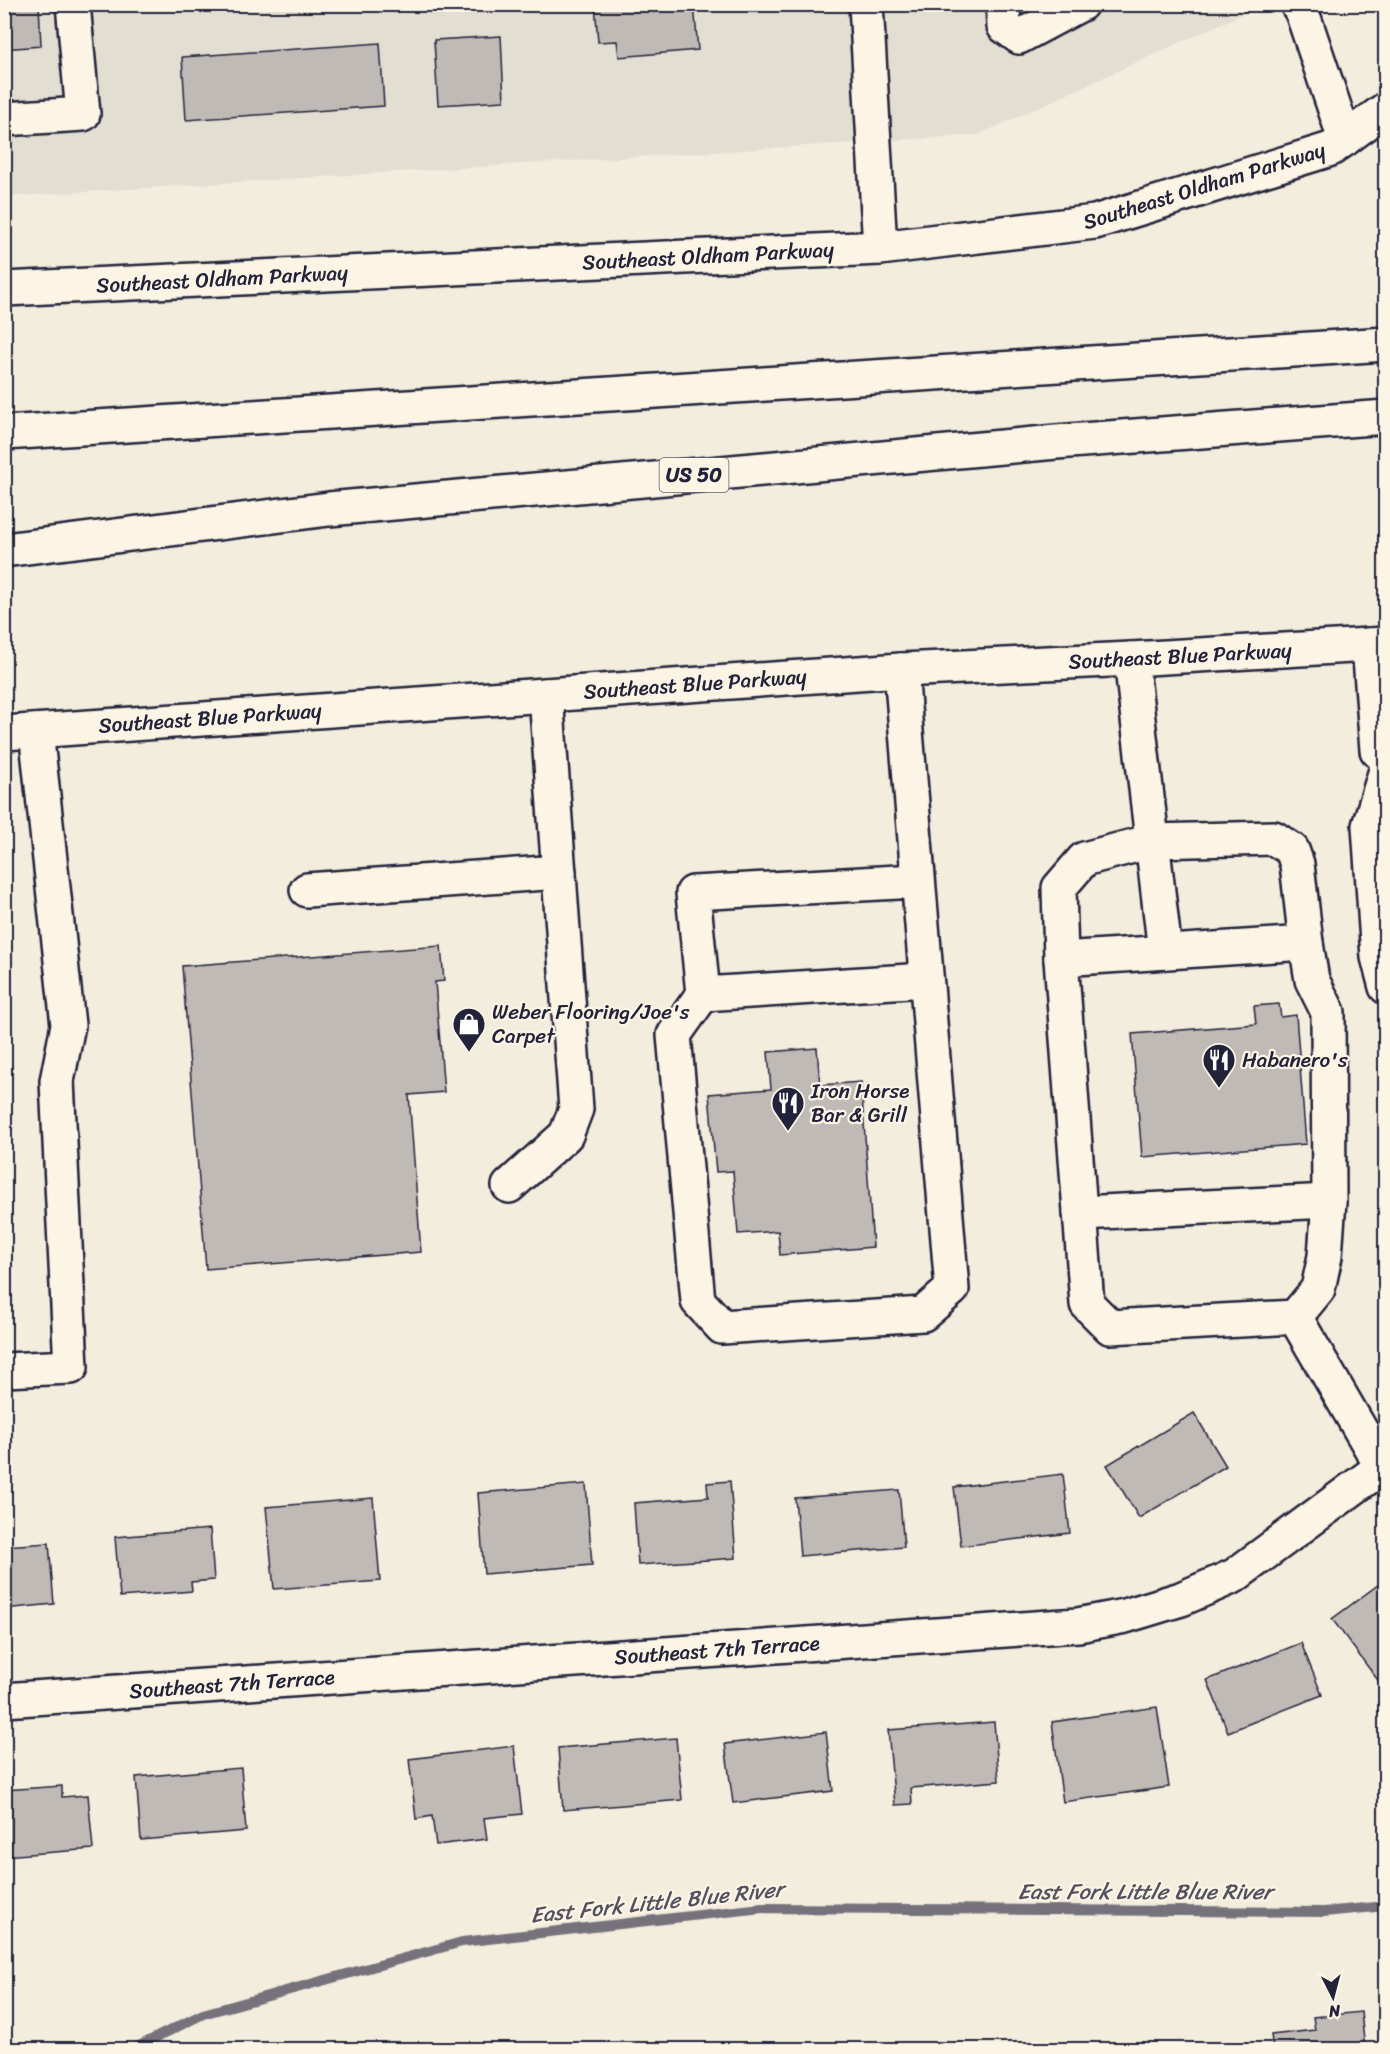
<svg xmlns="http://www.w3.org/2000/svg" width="1390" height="2054" viewBox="0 0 1390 2054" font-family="Sriracha,sans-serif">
<rect width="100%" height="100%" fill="#f3edde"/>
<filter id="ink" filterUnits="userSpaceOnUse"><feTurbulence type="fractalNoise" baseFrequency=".0167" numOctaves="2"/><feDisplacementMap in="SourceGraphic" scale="12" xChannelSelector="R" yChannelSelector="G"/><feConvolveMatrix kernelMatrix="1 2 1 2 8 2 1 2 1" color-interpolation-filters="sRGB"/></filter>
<g filter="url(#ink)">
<path fill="#e3ded2" d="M5,5H1262L978,135L5,197Z"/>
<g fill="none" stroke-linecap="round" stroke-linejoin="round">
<path stroke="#75727b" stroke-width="10" d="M131,2050L203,2014L462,1942L762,1908L1324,1912L1386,1906"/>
</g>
<g fill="#bfbab6" stroke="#22223b" stroke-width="1.5">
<path d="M4,4H39L41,46L4,49Z"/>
<path d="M595,4H694L698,50L619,57L617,41L598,42Z"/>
<path d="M501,36L504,101L438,105L434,40Z"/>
<path d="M380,43L384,106L186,120L182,57Z"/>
<path d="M441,946L444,981L435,982L444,1092L409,1095L421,1252L206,1269L182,966Z"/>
<path d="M1279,1004L1281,1017L1296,1015L1306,1144L1142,1157L1132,1034L1256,1024L1254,1006Z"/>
<path d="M817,1048L820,1085L861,1082L873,1247L780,1255L778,1231L738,1234L733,1171L716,1172L709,1094L771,1089L768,1052Z"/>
<path d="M1194,1413L1226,1466L1139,1518L1107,1465Z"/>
<path d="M1063,1474L1070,1533L961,1546L954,1487Z"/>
<path d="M730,1481L736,1558L638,1565L634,1503L708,1497L707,1483Z"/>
<path d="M586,1484L592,1565L484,1574L478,1493Z"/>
<path d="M899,1490L904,1547L800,1556L795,1498Z"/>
<path d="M373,1498L380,1581L274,1589L266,1507Z"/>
<path d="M210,1529L214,1580L191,1582L192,1591L120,1597L115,1537Z"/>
<path d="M49,1543L54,1604L4,1609V1546Z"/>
<path d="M1386,1579V1685L1383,1687L1332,1619Z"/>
<path d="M1301,1643L1322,1695L1228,1732L1207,1680Z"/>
<path d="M1157,1707L1169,1787L1063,1802L1052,1722Z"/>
<path d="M994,1722L999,1781L911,1788L912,1804L895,1805L888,1730Z"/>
<path d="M826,1732L833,1791L733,1803L725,1744Z"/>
<path d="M676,1738L682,1800L563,1810L558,1748Z"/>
<path d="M514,1746L522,1814L484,1818L487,1839L436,1845L432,1816L416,1819L409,1759Z"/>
<path d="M241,1768L246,1831L141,1840L136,1777Z"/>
<path d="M62,1786V1797L88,1795L93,1849L4,1856V1790Z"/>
<path d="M1361,2012L1365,2050H1273L1271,2035L1315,2030L1313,2017Z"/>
</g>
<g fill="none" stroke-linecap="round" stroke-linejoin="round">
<g stroke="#22223b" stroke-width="38">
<g id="minor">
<path d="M866,4L880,248"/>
<path d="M1003,4L1004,26L1019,37L1081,4"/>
<path d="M1297,4L1302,12L1345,139"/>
<path d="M4,119L83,114L73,4"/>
<path d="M4,289L880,248L1095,222L1331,149L1386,109"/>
<path d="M1369,645L1377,750L1386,759"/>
<path d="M1131,659L1165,952"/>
<path d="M901,670L952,1289L923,1314L722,1327L698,1301L674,1035L703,994L693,893L917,881"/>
<path d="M4,733L901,670L1131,659L1386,644"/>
<path d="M1386,770L1369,826L1378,957L1386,987"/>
<path d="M307,890L559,872"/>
<path d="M1061,959L1306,943"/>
<path d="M703,994L925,980"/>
<path d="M509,1186L566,1135L576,1109L546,695"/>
<path d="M1080,1213L1329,1201"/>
<path d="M1295,1317L1318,1289L1325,1256L1329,1201L1328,1012L1312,980L1306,943L1297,864L1292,850L1274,838L1152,841L1084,859L1059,888L1061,959L1087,1304L1110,1327L1295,1317L1382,1467"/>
<path d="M4,1370L71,1367L57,1081L68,1025L36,731"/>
<path d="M4,1700L1078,1625L1125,1616L1181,1599L1234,1576L1386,1464"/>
</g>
</g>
<g stroke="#22223b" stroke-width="38">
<g id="highway">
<path d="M4,433L1386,344"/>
<path d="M4,550L329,509L1056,442L1386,417"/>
</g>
</g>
<use href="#minor" stroke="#fcf5e5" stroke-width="33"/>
<use href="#highway" stroke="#fcf5e5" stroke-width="33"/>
</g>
</g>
<defs>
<g id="shop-pin" transform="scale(1.725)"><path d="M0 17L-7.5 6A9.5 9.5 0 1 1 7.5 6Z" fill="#22223b" stroke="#fcf5e5"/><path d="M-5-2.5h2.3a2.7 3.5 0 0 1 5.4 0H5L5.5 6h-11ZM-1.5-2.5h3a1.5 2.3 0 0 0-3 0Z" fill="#fff"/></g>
<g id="restaurant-pin" transform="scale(1.725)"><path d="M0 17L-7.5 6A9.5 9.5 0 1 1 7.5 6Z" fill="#22223b" stroke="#fcf5e5"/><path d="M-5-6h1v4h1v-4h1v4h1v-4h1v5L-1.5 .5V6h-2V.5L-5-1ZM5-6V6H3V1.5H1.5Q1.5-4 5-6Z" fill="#fff"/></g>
</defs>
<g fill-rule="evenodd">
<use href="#shop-pin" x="469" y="1024"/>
<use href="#restaurant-pin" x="1219" y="1060"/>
<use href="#restaurant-pin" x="788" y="1103"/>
</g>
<g text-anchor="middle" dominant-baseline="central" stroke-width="4.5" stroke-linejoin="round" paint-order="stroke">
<rect fill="#fcf5e5" stroke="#63616e" stroke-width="1.5" x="659.5" y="458" width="69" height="34" rx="4.5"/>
<g font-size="20" font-weight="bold" fill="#22223b">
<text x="694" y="475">US 50</text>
</g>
<g font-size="21" fill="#22223b" stroke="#fcf5e5">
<text transform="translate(1204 186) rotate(-17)">Southeast Oldham Parkway</text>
<text transform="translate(708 256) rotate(-3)">Southeast Oldham Parkway</text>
<text transform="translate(222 279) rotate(-3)">Southeast Oldham Parkway</text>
<text transform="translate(1180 656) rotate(-3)">Southeast Blue Parkway</text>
<text transform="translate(695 684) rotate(-4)">Southeast Blue Parkway</text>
<text transform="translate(210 718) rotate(-4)">Southeast Blue Parkway</text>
<text transform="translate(717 1650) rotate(-4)">Southeast 7th Terrace</text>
<text transform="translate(232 1684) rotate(-4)">Southeast 7th Terrace</text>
</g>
<g font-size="21" fill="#22223b" stroke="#fcf5e5" text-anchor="start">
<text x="492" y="1012">Weber Flooring/Joe's<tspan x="492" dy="24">Carpet</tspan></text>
<text x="1242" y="1060">Habanero's</text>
<text x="811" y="1091">Iron Horse<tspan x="811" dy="24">Bar &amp; Grill</tspan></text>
</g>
<g font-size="22" font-style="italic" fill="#525160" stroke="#fcf5e5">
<text x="1145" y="1891">East Fork Little Blue River</text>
<text transform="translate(657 1902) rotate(-6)">East Fork Little Blue River</text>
</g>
</g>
<rect width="1390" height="2054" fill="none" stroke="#fcf5e5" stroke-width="24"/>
<rect x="12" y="12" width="1366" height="2030" fill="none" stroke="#22223b" stroke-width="2" filter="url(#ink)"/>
<g transform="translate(1333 1997) rotate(174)" stroke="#fcf5e5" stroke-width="4.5" paint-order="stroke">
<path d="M0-4.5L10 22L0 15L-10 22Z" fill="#22223b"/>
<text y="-9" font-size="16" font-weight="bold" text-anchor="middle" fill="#22223b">N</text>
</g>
</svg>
